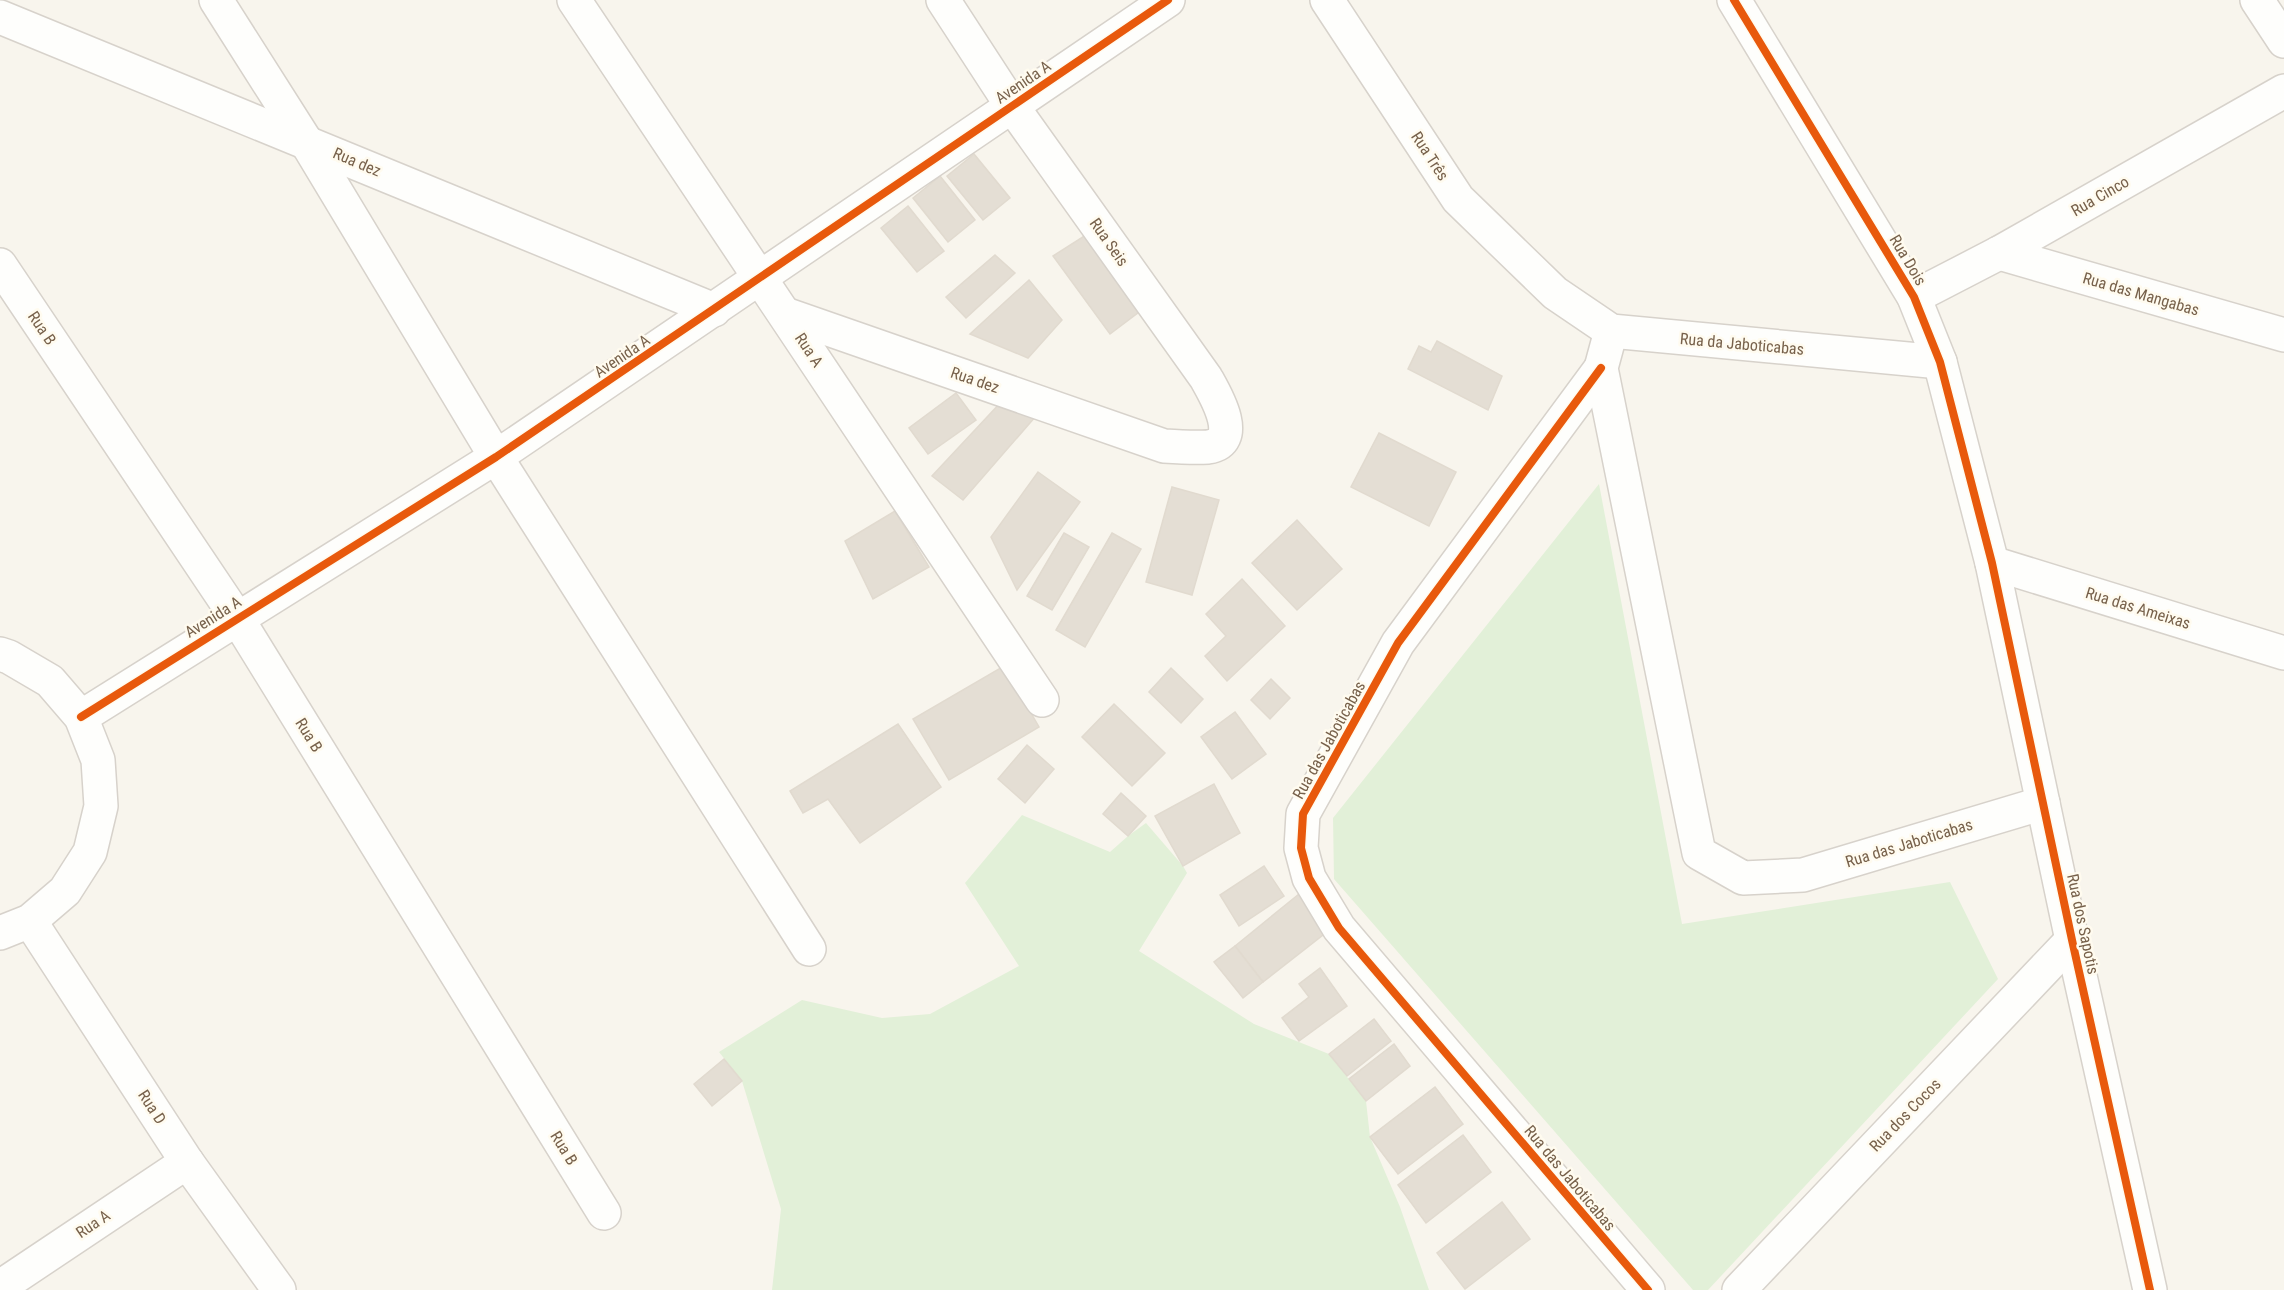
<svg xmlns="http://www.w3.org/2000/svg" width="2284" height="1290" viewBox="0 0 2284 1290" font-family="'Roboto Condensed',sans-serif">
<rect width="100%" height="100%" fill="#f8f5ed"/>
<g fill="#e2f0d8">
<path d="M1599,484L1682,924L1950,882L1998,979L1708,1290H1693L1334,879L1333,818Z"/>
<path d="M1022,815L1110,852L1128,836L1146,823L1183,866L1187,873L1139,951L1254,1024L1329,1054L1366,1101L1370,1137L1400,1207L1429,1290H772L781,1209L742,1081L719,1052L802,1000L882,1018L930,1014L1019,966L965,883Z"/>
</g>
<g fill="#e4ded4" stroke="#e1dacf" stroke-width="1.5">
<path d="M974,154L1010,198L983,220L947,176Z"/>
<path d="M940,176L975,220L948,242L913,198Z"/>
<path d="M908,206L944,251L917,272L881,228Z"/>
<path d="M1089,233L1143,309L1110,334L1053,256Z"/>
<path d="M995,255L1015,273L966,318L946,297Z"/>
<path d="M1029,280L1062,320L1028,358L970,334Z"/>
<path d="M1437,341L1502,376L1488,410L1408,369L1419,346L1431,352Z"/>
<path d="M956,393L976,420L928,454L909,428Z"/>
<path d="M1003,400L1036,416L963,500L932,476Z"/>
<path d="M1379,433L1456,472L1429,526L1351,487Z"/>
<path d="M1038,472L1080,502L1017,590L991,537Z"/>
<path d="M1172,487L1219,500L1192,595L1146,582Z"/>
<path d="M895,511L929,567L873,599L845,541Z"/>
<path d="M1297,520L1342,569L1297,610L1252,563Z"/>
<path d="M1064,533L1089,547L1052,610L1027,596Z"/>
<path d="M1112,533L1141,549L1085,647L1056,630Z"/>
<path d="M1242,579L1285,626L1227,681L1205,656L1226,636L1206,614Z"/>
<path d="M1004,666L1039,727L949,780L913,719Z"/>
<path d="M1171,668L1203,699L1181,723L1149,692Z"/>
<path d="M1271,679L1290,698L1270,719L1251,700Z"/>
<path d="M1114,704L1165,753L1132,786L1082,737Z"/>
<path d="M1235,712L1266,754L1232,779L1201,737Z"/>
<path d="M898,724L941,787L860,843L828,799L803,813L790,791Z"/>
<path d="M1027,745L1054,769L1025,803L998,779Z"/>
<path d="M1214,784L1240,833L1183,866L1155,816Z"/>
<path d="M1121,793L1146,816L1128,836L1103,814Z"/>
<path d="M1264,866L1284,896L1239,926L1220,895Z"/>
<path d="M1299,894L1328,931L1263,982L1235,946Z"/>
<path d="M1235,946L1263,982L1243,998L1214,962Z"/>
<path d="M1320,968L1347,1006L1299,1041L1282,1018L1309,997L1299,984Z"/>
<path d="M1374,1019L1391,1041L1347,1076L1329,1054Z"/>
<path d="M1394,1044L1410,1066L1366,1101L1349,1079Z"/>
<path d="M724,1059L742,1081L712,1106L694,1084Z"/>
<path d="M1435,1087L1463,1124L1398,1174L1370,1137Z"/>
<path d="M1463,1135L1491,1172L1426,1223L1398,1185Z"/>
<path d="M1502,1202L1530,1239L1465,1289L1437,1253Z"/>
</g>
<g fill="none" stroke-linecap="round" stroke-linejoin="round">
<g stroke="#d7d2cb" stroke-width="36">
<g id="minor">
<path d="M216,0L305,140L496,457L809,949"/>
<path d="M574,0L1042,700"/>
<path d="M1327,0L1458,199L1555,293L1611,331L1940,362"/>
<path d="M1734,0L1914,297L1940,362L1992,563L2072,940L2150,1290"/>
<path d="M2257,0L2284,41"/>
<path d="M0,17L714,310"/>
<path d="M1999,253L2284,335"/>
<path d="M0,265L237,618L604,1213"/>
<path d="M1914,297L1999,253L2284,91"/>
<path d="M785,314L1164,446C1179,447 1194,448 1208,447C1244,442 1215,394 1206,378L1012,106L943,0"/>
<path d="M1611,331L1601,368L1699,853L1743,878L1803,875L2043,803"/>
<path d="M1601,368L1398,643L1303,814L1301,848L1309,878L1339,928L1648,1290"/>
<path d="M1992,563L2284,653"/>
<path d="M0,654L9,657L50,681L81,717L98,760L101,806L90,852L65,891L30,921L0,933"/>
<path d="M81,717L496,457L1168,0"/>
<path d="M30,921L187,1162L279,1290"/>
<path d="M0,1287L187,1162"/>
<path d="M1739,1290L2072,940"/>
</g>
</g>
<use href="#minor" stroke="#fefefc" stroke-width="33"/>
<g stroke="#fffbef" stroke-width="11">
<g id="cycleway">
<path d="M1734,0L1914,297L1940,362L1992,563L2072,940L2150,1290"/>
<path d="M1601,368L1398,643L1303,814L1301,848L1309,878L1339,928L1648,1290"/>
<path d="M81,717L496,457L1168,0"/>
</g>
</g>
<use href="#cycleway" stroke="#e8590c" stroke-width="8"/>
</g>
<g text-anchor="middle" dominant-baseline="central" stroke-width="5" stroke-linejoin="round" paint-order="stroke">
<g font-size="16" fill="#77614b" stroke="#fffbef">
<text transform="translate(1023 82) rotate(-34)">Avenida A</text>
<text transform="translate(1430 156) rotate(57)">Rua Três</text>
<text transform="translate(357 162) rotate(23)">Rua dez</text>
<text transform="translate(2100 196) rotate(-30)">Rua Cinco</text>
<text transform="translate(1109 242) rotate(55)">Rua Seis</text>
<text transform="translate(1908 260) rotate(59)">Rua Dois</text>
<text transform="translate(2141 294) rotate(16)">Rua das Mangabas</text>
<text transform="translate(42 328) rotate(56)">Rua B</text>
<text transform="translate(1742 344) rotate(5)">Rua da Jaboticabas</text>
<text transform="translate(809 350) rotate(56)">Rua A</text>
<text transform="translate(622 356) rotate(-34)">Avenida A</text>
<text transform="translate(975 380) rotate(19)">Rua dez</text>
<text transform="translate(2138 608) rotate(17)">Rua das Ameixas</text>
<text transform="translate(213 617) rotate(-32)">Avenida A</text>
<text transform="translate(309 735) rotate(58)">Rua B</text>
<text transform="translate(1329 740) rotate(-61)">Rua das Jaboticabas</text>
<text transform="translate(1909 843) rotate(-17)">Rua das Jaboticabas</text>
<text transform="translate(2083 924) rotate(78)">Rua dos Sapotis</text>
<text transform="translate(152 1107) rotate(57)">Rua D</text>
<text transform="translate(1905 1115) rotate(-46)">Rua dos Cocos</text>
<text transform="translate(564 1148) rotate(58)">Rua B</text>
<text transform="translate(1570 1178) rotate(50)">Rua das Jaboticabas</text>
<text transform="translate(93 1224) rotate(-34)">Rua A</text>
</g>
</g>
</svg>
